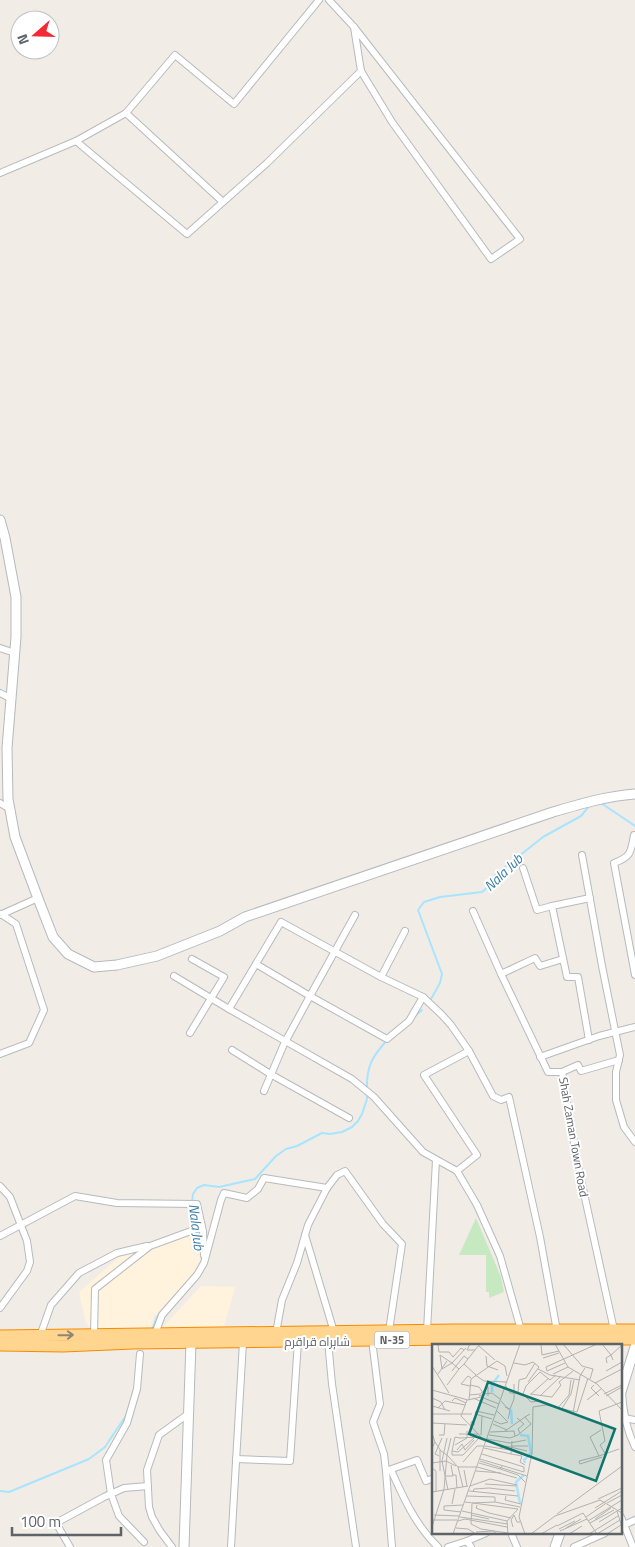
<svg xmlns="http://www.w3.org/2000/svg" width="635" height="1547" viewBox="0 0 635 1547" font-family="'Titillium Web',Cairo,sans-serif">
<rect width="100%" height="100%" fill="#f1ede6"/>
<g fill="#fff3dd">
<path d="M197,1227L200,1259L192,1275L153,1318V1323L149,1329L93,1330L86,1324L79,1292L124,1253Z"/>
<path d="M201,1286L235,1287L224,1327L164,1328V1326Z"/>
</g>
<path fill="#c7e9c2" d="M476,1218L501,1277L504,1292L489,1298V1292H486V1255H459Z"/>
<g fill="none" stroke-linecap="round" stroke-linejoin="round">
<g stroke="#a8e4ff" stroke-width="2">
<path d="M601,803L635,826"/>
<path d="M431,999L440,983L442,974L418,910L424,902L440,897L482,892L489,886L495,875L543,837L581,816L590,805"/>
<path d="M414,1017L422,1010"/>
<path d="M367,1089C366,1066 373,1056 387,1040"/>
<path d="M192,1202L193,1194L197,1188L204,1185L219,1187L255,1179L276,1156L286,1149L297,1146L322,1133L330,1134L342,1132L352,1127L358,1121L362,1114L367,1099V1093"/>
<path d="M194,1207L200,1236"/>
<path d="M153,1327L157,1317L176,1295"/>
<path d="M0,1491L9,1492L89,1459L105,1447L127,1414"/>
</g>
<g stroke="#b7babe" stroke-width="8">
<g id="street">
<path d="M354,27L520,239L491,259L392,122L361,71"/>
<path d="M126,113L223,202"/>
<path d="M76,141L187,234L267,163L361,71L354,27L329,0"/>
<path d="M0,173L76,141L126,113L175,55L234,104L319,0"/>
<path d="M0,648L15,653"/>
<path d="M0,693L12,699"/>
<path d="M0,803L10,809"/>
<path d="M634,835C631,852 631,857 614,863L635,975"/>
<path d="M582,855L602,966L620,1055L616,1072V1100L624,1127L635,1142"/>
<path d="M523,868L537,910L552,906L567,977H578L589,1040"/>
<path d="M552,906L590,898"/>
<path d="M473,911L501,974L548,1072H562L578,1166L614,1330"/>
<path d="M0,915L38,898"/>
<path d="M256,964L310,996L355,915"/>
<path d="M501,974L535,958L540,966L563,959"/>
<path d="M174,976L229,1009L281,922L381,977L423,997L442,1015L451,1025L469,1051L493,1096L501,1100L509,1097L540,1237L557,1331"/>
<path d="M381,977L405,931"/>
<path d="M229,1009L352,1079L374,1097L423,1152L457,1171"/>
<path d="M190,1033L224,977L192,959"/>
<path d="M232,1050L272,1075L349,1118"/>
<path d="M469,1051L424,1075L477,1155L457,1171L477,1205L500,1256L521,1330"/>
<path d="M0,1054L29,1043L44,1010L16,924L1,914"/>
<path d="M540,1057L599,1036L635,1027"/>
<path d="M562,1072L578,1065L581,1071L619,1060"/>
<path d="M264,1091L284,1044L310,996L387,1039L409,1021L423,997"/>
<path d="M0,1186L10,1197L27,1241L30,1262L27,1271L0,1308"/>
<path d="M305,1235L334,1332"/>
<path d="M0,1236L75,1196L117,1203L197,1204L203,1231L204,1255"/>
<path d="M427,1331L436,1160"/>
<path d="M276,1333L282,1300L297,1263L308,1225L327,1188L337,1175L345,1171L383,1224L402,1244L389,1331"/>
<path d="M155,1334L162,1315L197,1275L204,1263L221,1200L224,1193L247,1198L258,1189L264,1178L327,1188"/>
<path d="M94,1335L95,1289L150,1246L202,1227"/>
<path d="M40,1336L51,1305L79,1273L117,1253L147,1246"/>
<path d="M372,1340L380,1404L373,1422L384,1454L386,1471L417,1460L426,1481L434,1478"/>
<path d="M328,1341L332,1384L356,1547"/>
<path d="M140,1354L137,1389L127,1423L106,1460L111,1494L119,1516L144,1542"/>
<path d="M622,1392C623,1412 626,1429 635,1447"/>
<path d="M624,1418L635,1420"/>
<path d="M236,1459L290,1461L298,1341"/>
<path d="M391,1470C403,1497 416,1526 438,1547"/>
<path d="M386,1471L392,1547"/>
<path d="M621,1517L633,1547"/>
<path d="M622,1526L635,1520"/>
<path d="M511,1533L517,1547"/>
<path d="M70,1547L56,1523L104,1497L124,1488L148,1486"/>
<path d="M172,1547L160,1531L152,1517L149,1507L147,1470L159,1435L188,1414"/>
<path d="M231,1547L243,1342"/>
<path d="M448,1547L467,1541"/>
<path d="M471,1547L467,1541L486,1533"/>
<path d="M574,1547L605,1533"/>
</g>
</g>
<g stroke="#b5babf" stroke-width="11">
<g id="secondary">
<path d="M0,520L5,538L16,597V637L7,748L8,799L15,837L39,901L53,937L68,954L94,967L117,965L157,956L220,931L245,917L553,812C580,804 607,796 635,794"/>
<path d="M621,1392L635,1347"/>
<path d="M184,1547L191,1342"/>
<path d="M555,1547L560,1533"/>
</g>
</g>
<g stroke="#f78b00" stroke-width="13">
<g id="highway">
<path d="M0,1336L454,1330H635"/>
<path d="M0,1345L63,1346L133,1343L453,1339H635"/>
</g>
</g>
<use href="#street" stroke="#fff" stroke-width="6"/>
<use href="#secondary" stroke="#fff" stroke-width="9"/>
<use href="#highway" stroke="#ffd58f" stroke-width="11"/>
</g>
<defs><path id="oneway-shaft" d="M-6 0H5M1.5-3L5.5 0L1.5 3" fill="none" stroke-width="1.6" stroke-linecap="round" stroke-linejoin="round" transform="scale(1.25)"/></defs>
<use stroke="#8e8574" href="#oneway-shaft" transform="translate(66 1335) rotate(-1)"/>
<g text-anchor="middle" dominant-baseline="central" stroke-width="4" stroke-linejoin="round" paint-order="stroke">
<rect fill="#fff" stroke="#8e9295" stroke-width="1" x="374.5" y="1331.5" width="35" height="17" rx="4"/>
<g font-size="11" font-weight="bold" fill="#5e6368">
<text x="392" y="1340">N-35</text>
</g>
<g font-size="12" fill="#5e6368" stroke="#fff">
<text transform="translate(574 1137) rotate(80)">Shah Zaman Town Road</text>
<text x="317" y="1341">شاہراہ قراقرم</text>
</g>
<g font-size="14" font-style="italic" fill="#387ba7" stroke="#fff">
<text transform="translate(503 872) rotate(-44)">Nala Jub</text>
<text transform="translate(197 1227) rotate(83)">Nala Jub</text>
</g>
</g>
<g transform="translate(432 1344)">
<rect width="190" height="190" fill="#f1ede6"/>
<path fill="none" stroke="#a8e4ff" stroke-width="2.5" d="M60,48V41L67,31M79,65L80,80M88,91L96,92L99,109L92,116L93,119M88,159L84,138L92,131"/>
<path fill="none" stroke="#b2b2b0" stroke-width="1" d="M10,0L6,1L7,8H17L21,13M38,0L35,6H43L48,0M109,0L110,11L127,7M123,0L136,23L165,40L190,66M131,0L150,22L161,25L158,35M170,0L179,11L190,1M47,2L63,16M54,12L55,22L66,26M21,13L29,4L32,6M111,14L127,9M65,17L73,22L75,32M82,19L93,21L101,18L107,23L96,38M175,19L174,14L179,11L181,16M32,20L43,6M0,22L17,49M114,23L165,0M114,23L115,27L133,19M10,25L20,19L8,11L10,25M27,25L32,20L44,31M106,25L118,31L148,36M20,27L32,12L36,15M174,27L190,18M6,30L15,17M121,30L136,23M43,31L52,37L75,38M163,39L190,25M15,41L27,25L20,19L34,4M38,41L47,43L52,50L47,52M162,41L159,44L167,52M38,42L29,40L36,32L39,34M74,42L78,49H86L87,36L94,34L103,19M0,46L36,56L49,53L67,60M52,50L60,49L68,55M98,50L120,53L129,41L127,38L141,27M99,50L117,34M172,50L190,41M37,51L48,50L56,43V52M108,52L129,32M174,52L190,43M0,54L9,58L13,66M41,54L64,64M35,56L29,72L51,95M37,56L39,35L65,17M155,56L169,45M20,57L23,54L34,59M69,57L78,67L76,75M108,57L99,58L91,50L94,42L108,28L118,36L124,31M0,62L18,67M73,63L78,65L82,55V40M6,64L13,57L33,61M125,65L137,51L139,36M129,66L139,50L142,36M141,69L148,32L153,24M0,70H40M50,72L43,70L44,67L62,71M85,74L92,80L86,85L88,89M62,77L69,80L76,78L65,67M0,79L35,81M61,80L75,86M39,81H42V77L39,78V84M169,86L158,93L167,112L187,105M73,87L93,73M58,88L82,87L83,92M0,89L3,98L0,104M27,90H46M7,91H12L13,80M49,91L50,72L60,75M57,91L78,94L86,91L99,80L93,73L98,70M42,94L26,108L20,107L23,93L28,94L47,93L50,94M55,95L78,99L94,96M3,98L9,107L15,111L19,94M23,101L35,94V87M53,102L78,106M80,102H96M52,104L79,110L80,97M68,104L74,102L95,107M8,106V127M25,106L30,100L33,106L42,96M20,107V111H31L48,93M80,107L95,112M79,110L90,112L88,118L93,121M15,111L26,123L31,143M174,111L168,101L173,97L167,67L190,58M7,112L3,110L10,94M167,112L147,117L148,120L170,113M48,115L92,128V123L50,110M10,117L16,146M10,117L15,94M48,117L95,132M31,118L45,102H52M0,119L14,117L24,122M47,119L68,125M70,122L68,125L86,131L93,138M26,123H45M45,123L85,134M0,124L4,127V148M32,126L35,142M44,127L69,129M21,131H24L25,144M14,132H21L19,121M53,140L84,142M38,142L58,135L85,141M37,147L86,152M0,148L36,142M41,148L42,145L57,144L83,147M35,152L63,153V158M74,152L73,156L89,160M166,155L190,144M33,158L86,165L75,177L76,190M40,159L63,158L88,163M175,159L190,151M20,160L23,145M40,160L39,180L49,185L76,189M45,161L44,164L57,169L79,174M163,164L190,147M30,167L75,177M185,167L190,183M29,168L12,166V162L31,161M125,170L190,122M2,171L27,172M39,171L57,175M28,173L76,180M154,173L173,160M163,175L179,164M1,176H25M26,177L33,175L75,183M156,177L190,156M167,178L190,164M158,179L182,166M125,182L151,169L165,190M0,183L12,145L15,111M81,183L79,176L82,171L85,178H88M24,184L36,185L44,190M134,184L149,175M127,185L143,177M128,187L155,175M44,188L61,187L65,190M21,190L88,0M93,190L87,173L100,109L101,63L114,61L145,68L156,34M99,190L123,172L168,156L190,169M109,190L125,181M137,190L150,182M157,190L186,172M165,190L188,176M175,190L189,181"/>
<path fill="#0f766e" fill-opacity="0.15" stroke="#0f766e" stroke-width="2.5" d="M56,38L183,85L164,137L37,90Z"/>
<rect width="190" height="190" fill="none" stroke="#5e6368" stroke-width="2.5"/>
</g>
<g transform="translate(35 35) rotate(250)"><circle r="24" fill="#ffffff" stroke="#bfc1c3"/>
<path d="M0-4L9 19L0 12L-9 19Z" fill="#f42933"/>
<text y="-8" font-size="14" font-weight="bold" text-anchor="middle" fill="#5e6368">N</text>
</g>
<path d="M12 1527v8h109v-8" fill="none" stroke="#5e6368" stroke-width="2.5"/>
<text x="20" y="1527" font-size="15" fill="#5e6368" stroke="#ffffff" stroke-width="4" paint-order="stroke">100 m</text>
</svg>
